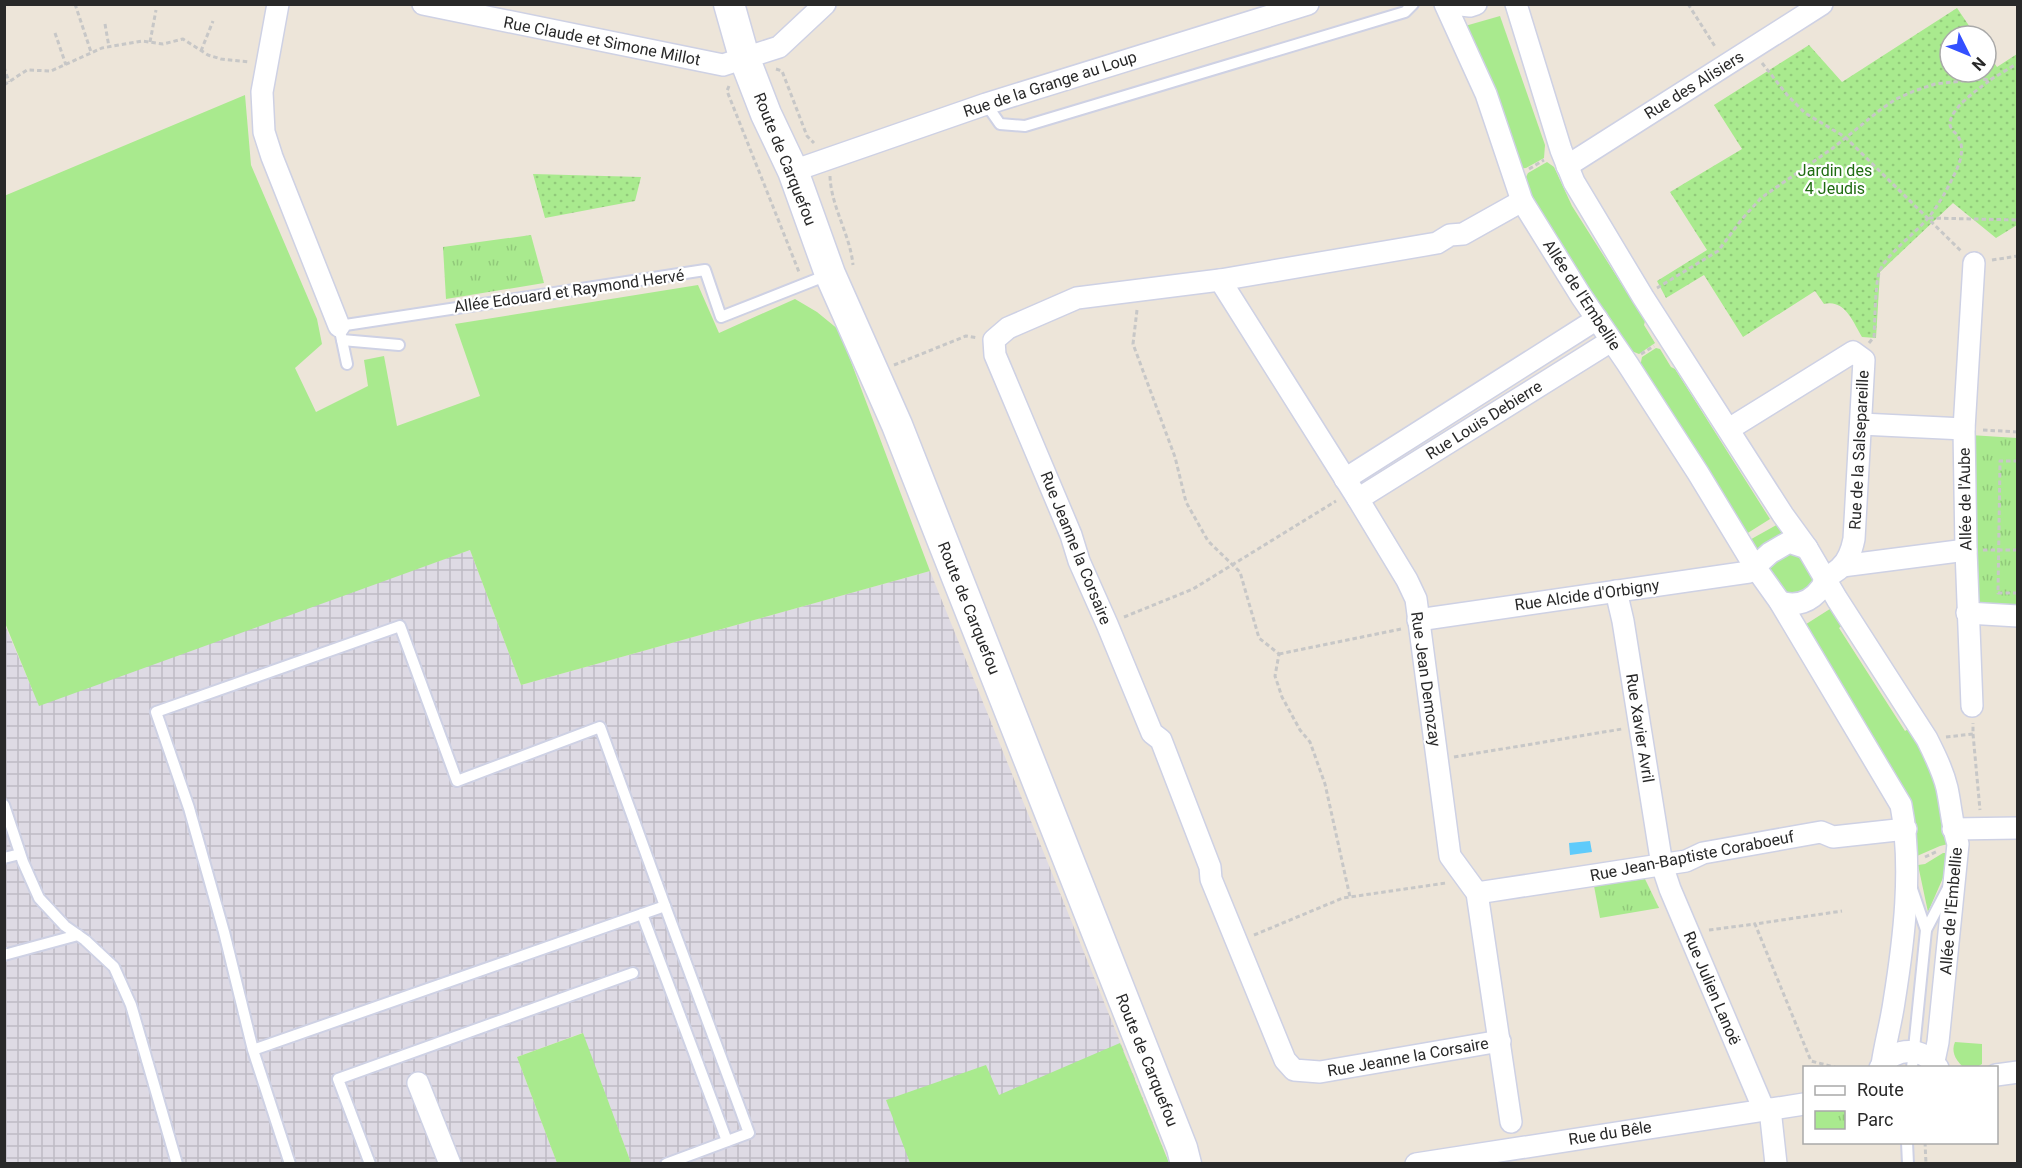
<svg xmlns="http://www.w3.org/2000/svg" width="2022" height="1168" viewBox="0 0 2022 1168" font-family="Roboto,sans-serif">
<defs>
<pattern id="industrial-grid" width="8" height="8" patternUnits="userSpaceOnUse" patternTransform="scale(1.5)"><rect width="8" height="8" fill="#dedae4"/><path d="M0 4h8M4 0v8" fill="none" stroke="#bebbc4"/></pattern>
<pattern id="park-tufts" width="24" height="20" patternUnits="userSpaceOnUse" patternTransform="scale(1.5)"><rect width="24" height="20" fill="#a9ea8e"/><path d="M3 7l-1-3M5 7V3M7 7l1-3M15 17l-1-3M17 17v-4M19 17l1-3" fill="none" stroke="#91c97a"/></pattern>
<pattern id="garden-dots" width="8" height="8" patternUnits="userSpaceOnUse" patternTransform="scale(1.5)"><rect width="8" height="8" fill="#a9ea8e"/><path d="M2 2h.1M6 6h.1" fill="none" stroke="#91c97a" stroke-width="1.8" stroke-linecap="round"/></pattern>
</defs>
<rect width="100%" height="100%" fill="#ede5d9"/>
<path fill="url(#industrial-grid)" d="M470,550L521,685L930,571L1169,1163H631L582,1033L517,1057L557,1163H5L4,623L39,705L130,670Z"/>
<g fill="#a9ea8e">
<path d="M1500,16L1545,145L1544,158L1526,168L1517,169L1465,26Z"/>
<path d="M245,95L251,165L317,319L322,344L295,368L316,412L368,386L364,360L384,356L397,426L480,396L455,324L698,285L719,333L795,299L817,312L839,330L930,571L521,685L470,550L39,706L5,623L4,196Z"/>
<path d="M1547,162L1554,167L1572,206L1645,321L1644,325L1655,343L1639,354L1634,352L1629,355L1536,209L1525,179L1528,173Z"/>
<path d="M1656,348L1660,349L1671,367L1675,369L1770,519L1743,536L1635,367L1641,362L1642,357Z"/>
<path d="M1780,523L1787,534L1759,553L1746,542Z"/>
<path d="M1786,552L1800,556L1814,578V582L1806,594L1780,595L1767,565Z"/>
<path d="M1833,607L1844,624L1839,628L1905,731L1910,728L1922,751L1936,783L1948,844L1940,846L1917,856L1909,809L1800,628Z"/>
<path d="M1943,853H1949L1946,871L1928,912L1918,865L1925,864Z"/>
<path d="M583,1033L631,1163H557L517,1057Z"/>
<path d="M1955,1042L1982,1044V1064L1977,1067L1962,1066C1955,1059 1951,1051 1955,1042Z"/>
<path d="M1120,1043L1169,1163H910L886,1100L986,1065L999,1095Z"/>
</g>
<g fill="url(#park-tufts)">
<path d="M531,235L544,283L446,299L443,247Z"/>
<path d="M1970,435L2017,438V610L1973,606Z"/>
<path d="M1645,879L1659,908L1600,918L1594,886Z"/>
</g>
<g fill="url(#garden-dots)">
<path d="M1957,8L1976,36H1950V72H1986V51L1997,67L2017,54V225L1996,238L1953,203L1880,272L1876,338L1862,337C1853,322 1845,299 1824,304L1815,291L1743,337L1704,275L1666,298L1657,281L1707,250L1670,192L1742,149L1714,105L1809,45L1842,82Z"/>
<path d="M533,174L641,177L635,201L545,218Z"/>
</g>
<path fill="#5fcbfb" d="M1590,841L1592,852L1570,855L1569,843Z"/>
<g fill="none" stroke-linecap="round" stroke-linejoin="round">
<g stroke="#ced1e4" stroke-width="14">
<g id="service">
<path d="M986,104L1000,124L1025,126L1405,12L1413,4"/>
<path d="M342,340L399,345"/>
<path d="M347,364L339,326L705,270L721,317L830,274"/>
<path d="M4,805L23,862L39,898L65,926L85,940L114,967L131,1005L177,1164"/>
<path d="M4,858L20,854"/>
<path d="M1912,889L1926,930"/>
<path d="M665,906L749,1133L666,1164"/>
<path d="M642,914L727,1141"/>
<path d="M4,955L78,935"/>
<path d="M253,1050L665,906L600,727L457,781L400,626L156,712L189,808L224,932L253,1050L290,1164"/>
<path d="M1912,1068L1926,930L1948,888"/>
<path d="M1907,1142L1908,1164"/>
<path d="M370,1164L338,1079L633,973"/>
</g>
</g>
<g stroke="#ced1e4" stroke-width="24">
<g id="minor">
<path d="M278,4L262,92L264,132L272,157L339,326"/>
<path d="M423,4L723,65L779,47L825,4"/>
<path d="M1445,4L1486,94L1522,201L1581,296L1627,363L1698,473L1755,567L1780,602L1901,805C1913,867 1904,940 1894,1002C1891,1023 1885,1044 1882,1065"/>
<path d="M1452,4L1470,6L1476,4"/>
<path d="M1516,4L1561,150L1574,182L1643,297L1783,515L1807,548L1837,599L1927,739C1935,755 1943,771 1947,788C1951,807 1952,825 1958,844L1938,1042L1934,1061"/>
<path d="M1567,166L1822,4"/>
<path d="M793,171L986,104L1308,4"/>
<path d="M1220,280L1358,499L1407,580L1416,599L1450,856L1477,893L1511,1122"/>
<path d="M1861,424L1964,429"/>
<path d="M1729,429L1853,352L1864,360L1854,539C1852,549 1849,560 1840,568C1836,572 1829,575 1825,580C1823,582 1823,586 1821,588C1811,602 1796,607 1780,602"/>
<path d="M1345,479L1597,319"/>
<path d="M1358,499L1611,341"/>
<path d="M1842,566L1966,550"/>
<path d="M1616,591L1623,621L1662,865L1670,889L1764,1110"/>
<path d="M1967,613L2018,616"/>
<path d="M1418,620L1749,572L1770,553L1789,542L1807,548"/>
<path d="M1972,706L1966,550L1964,429L1974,263"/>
<path d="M1953,829L2018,828"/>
<path d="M1477,893L1686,861L1703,853L1821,832L1833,837L1906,829"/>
<path d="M1500,1041L1320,1072L1294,1070L1285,1060L1211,879L1210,867L1161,740L1152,733L1107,624L1079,561L1071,535L995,355L994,340L1008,328L1077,298L1220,280L1437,243L1450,235L1463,234L1522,201"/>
<path d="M1880,1068C1895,1046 1923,1046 1938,1068"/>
<path d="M1996,1075L2018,1072"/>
<path d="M418,1083L450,1164"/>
<path d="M1770,1109L1776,1164"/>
<path d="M1416,1164L1804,1104"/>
</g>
</g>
<g stroke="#ced1e4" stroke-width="33">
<path id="secondary" d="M729,4L744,57L766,114L793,171L830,274L897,425L1182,1148L1186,1164"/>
</g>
<g stroke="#c7c7c7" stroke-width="3" stroke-dasharray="4.5 3" stroke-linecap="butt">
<path d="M75,4L91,52"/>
<path d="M1688,4L1716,48"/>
<path d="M105,24L109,47"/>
<path d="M55,33L66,65"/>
<path d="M150,42L156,10"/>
<path d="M201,51L213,21"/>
<path d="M1762,63L1788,96L1805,113L1845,137L1961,251"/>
<path d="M4,67L9,82"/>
<path d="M776,69L782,71L807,136L814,143"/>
<path d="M4,85L27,70L51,71L102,48L142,41L163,44L183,39L208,55L221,59L250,62"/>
<path d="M729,86L727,91L799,272"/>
<path d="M1529,169L1544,160"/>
<path d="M830,176C831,207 850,234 853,265"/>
<path d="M1929,218L2018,220"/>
<path d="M1992,260L2018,256"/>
<path d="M1657,288L1718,251L1742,219L1761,198L1833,148L1880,110L1896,99L1914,91L1935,84L1980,79L1990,80L2018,63"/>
<path d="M1137,310L1133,344L1175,457L1186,502L1208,541L1240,572L1259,638L1279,654L1275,676L1282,697L1300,730L1310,742L1325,784L1350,897"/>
<path d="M1869,343L1874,337C1875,321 1875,287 1879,273C1884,256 1916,233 1928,218C1937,207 1946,192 1952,179C1959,166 1966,150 1958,136C1955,132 1951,130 1950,125C1949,109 1977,90 1989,81"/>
<path d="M1641,354L1654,346"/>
<path d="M894,365L966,336L978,338"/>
<path d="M1983,430L2018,432"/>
<path d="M2018,461H2000L1998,593H2018"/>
<path d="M1983,550H2018"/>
<path d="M1124,617L1193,589L1336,501"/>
<path d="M1279,654L1401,629"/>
<path d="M1973,734L1980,810"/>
<path d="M1946,737L1973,734V723"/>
<path d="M1454,757L1622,729"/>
<path d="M1925,857L1938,851"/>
<path d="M1709,930L1755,924"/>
<path d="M1254,935L1343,898L1446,883"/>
<path d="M1838,1068L1811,1061L1755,924L1842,911"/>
<path d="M1925,1142L1926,1164"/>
</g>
<use href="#service" stroke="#fff" stroke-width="10"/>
<use href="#minor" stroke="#fff" stroke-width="21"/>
<use href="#secondary" stroke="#fff" stroke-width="30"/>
</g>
<g text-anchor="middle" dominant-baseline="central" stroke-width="4.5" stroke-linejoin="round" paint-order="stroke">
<g font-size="16" fill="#292929" stroke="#fff">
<text transform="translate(602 41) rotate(11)">Rue Claude et Simone Millot</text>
<text transform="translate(1050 84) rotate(-18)">Rue de la Grange au Loup</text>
<text transform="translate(1694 85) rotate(-32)">Rue des Alisiers</text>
<text transform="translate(785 159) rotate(68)">Route de Carquefou</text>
<text transform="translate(569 291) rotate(-8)">Allée Edouard et Raymond Hervé</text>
<text transform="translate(1582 295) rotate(57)">Allée de l'Embellie</text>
<text transform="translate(1484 420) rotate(-32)">Rue Louis Debierre</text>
<text transform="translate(1859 450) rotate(-87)">Rue de la Salsepareille</text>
<text transform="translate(1965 499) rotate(-91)">Allée de l'Aube</text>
<text transform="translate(1076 548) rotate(68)">Rue Jeanne la Corsaire</text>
<text transform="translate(1587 595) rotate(-8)">Rue Alcide d'Orbigny</text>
<text transform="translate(969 608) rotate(68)">Route de Carquefou</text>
<text transform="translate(1426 679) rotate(82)">Rue Jean Demozay</text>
<text transform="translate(1640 728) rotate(81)">Rue Xavier Avril</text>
<text transform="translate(1692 856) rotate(-11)">Rue Jean-Baptiste Coraboeuf</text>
<text transform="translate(1951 911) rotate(-85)">Allée de l'Embellie</text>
<text transform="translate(1712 988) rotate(67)">Rue Julien Lanoë</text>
<text transform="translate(1408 1057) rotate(-10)">Rue Jeanne la Corsaire</text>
<text transform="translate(1147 1060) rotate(68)">Route de Carquefou</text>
<text transform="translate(1610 1133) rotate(-9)">Rue du Bêle</text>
</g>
<g font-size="16" fill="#206d12" stroke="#fff">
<text x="1835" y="170">Jardin des<tspan x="1835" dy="18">4 Jeudis</tspan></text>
</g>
</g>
<rect width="2022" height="1168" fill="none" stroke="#292929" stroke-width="12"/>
<rect x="1803" y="1066" width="195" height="78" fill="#ffffff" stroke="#a9a9a9" stroke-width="1.5"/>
<rect x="1815" y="1086" width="30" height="9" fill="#ffffff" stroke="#a9a9a9" stroke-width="1.5"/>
<text x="1857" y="1096" font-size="18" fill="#292929">Route</text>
<rect x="1815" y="1111" width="30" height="18" fill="url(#park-tufts)" stroke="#a9a9a9" stroke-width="1.5"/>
<text x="1857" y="1126" font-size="18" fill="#292929">Parc</text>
<g transform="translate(1968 54) rotate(133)"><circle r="28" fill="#ffffff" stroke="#a9a9a9" stroke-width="1.5"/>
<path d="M0-4.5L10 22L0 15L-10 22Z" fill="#3450ff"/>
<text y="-9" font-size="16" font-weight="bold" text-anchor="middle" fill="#292929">N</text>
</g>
</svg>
